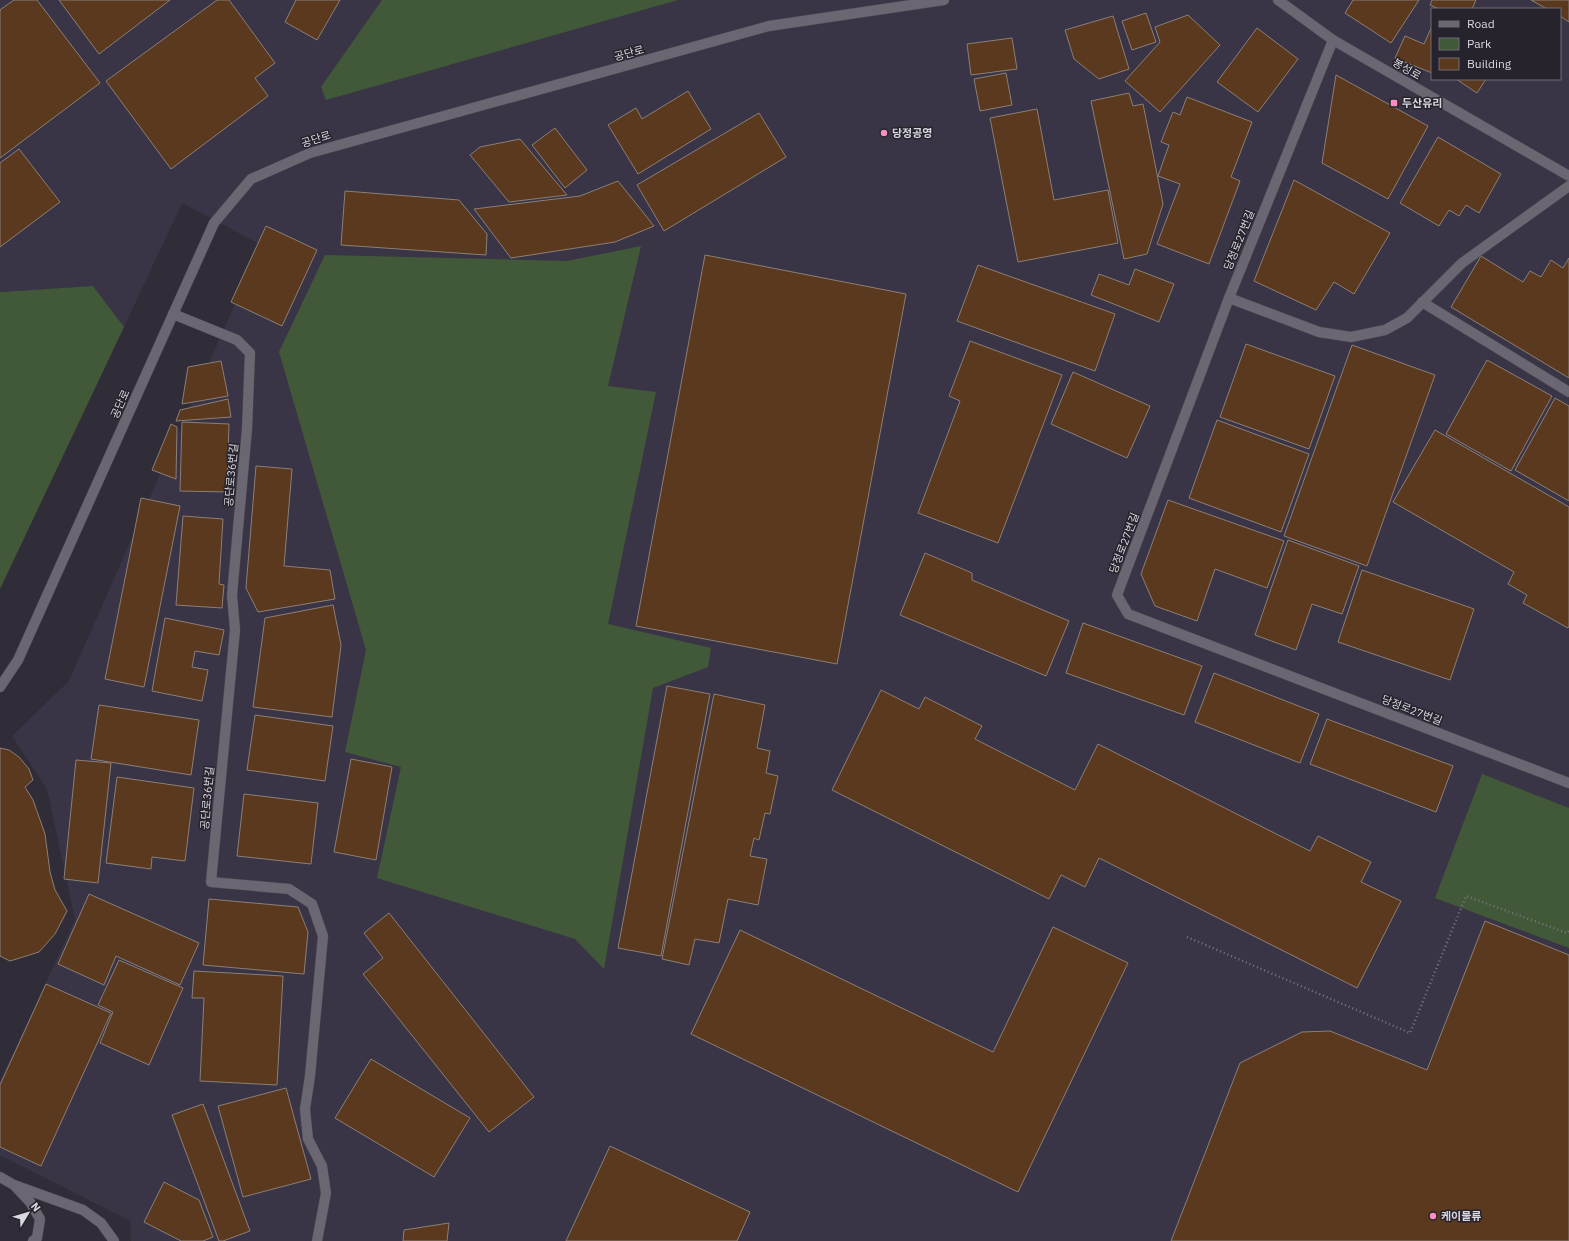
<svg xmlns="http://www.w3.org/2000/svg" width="1569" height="1241" viewBox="0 0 1569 1241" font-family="'IBM Plex Sans','Noto Sans KR',sans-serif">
<rect width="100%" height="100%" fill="#302d38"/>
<path fill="#3a3546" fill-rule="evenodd" d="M0,0H1569V1241H131L130,1221L0,1155V1081L75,920L47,789L12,736L69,681L261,245L182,203L124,327L93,286L0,292ZM1432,9H1560V79H1432Z"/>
<g fill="#425939">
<path d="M382,0H678L326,100L321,87Z"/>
<path d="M641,246L608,386L656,392L608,624L711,648L708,667L653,688L604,969L575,939L377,878L401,767L345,752L366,650L279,352L325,255L567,261Z"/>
<path d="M93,286L124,327L0,589V292Z"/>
<path d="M1482,774L1569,808V948L1435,898Z"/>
</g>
<g fill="#5a391e" stroke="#8b7f77">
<path d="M14,0H37L100,83L0,158V10Z"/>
<path d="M59,0H170L99,54Z"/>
<path d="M217,0H229L275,63L255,78L268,96L171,169L106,81Z"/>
<path d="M296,0H340L317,40L285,22Z"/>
<path d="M1353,0H1419L1391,43L1345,13Z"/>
<path d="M1432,0H1476L1472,9H1439L1430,5Z"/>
<path d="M1531,0H1569V22L1560,16V9H1547Z"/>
<path d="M1146,13L1156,42L1132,50L1122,21Z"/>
<path d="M1188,15L1220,45L1160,112L1125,81L1160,42L1155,27Z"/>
<path d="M1113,16L1129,69L1099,79L1074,59L1065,30Z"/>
<path d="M1432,26V73L1395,58L1405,36L1424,44Z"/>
<path d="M1257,28L1298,59L1258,112L1217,82Z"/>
<path d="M1012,38L1017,69L971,75L967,44Z"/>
<path d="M1006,73L1012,105L980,111L974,79Z"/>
<path d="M1336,75L1428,126L1388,199L1322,163Z"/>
<path d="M1456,79H1486L1477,93Z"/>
<path d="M688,91L711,129L638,174L608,125L636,108L642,119Z"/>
<path d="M1129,93L1133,106L1143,104L1163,204L1147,254L1124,259L1091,101Z"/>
<path d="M1187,97L1252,122L1231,177L1240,181L1209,264L1157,244L1180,184L1158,176L1169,145L1161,142L1173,112L1180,115Z"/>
<path d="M1037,109L1054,200L1108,190L1118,243L1018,262L990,118Z"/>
<path d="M759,113L786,157L664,231L637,185Z"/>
<path d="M555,128L587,170L565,188L532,145Z"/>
<path d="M1438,137L1501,174L1479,213L1466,205L1459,216L1449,210L1439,226L1400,203Z"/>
<path d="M520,139L567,195L509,202L470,155L480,147Z"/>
<path d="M19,149L60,202L0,247V163Z"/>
<path d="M1294,180L1390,233L1354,294L1334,282L1316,310L1254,281Z"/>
<path d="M618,181L654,226L615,242L511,258L474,209L580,196Z"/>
<path d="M345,191L459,200L487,234L486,255L341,245Z"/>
<path d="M266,226L317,250L282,326L231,302Z"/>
<path d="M705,255L906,294L837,664L636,626Z"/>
<path d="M1481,256L1523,282L1530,271L1541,277L1551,260L1563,268L1569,258V378L1451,307Z"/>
<path d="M978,265L1115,314L1095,371L957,321Z"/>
<path d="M1135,269L1174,284L1159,322L1091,295L1099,274L1129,285Z"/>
<path d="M970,341L1062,375L998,543L918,513L960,401L949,396Z"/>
<path d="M1246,344L1335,376L1309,449L1220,417Z"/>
<path d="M1352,345L1435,375L1367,566L1284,536Z"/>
<path d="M1487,360L1552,396L1511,471L1446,434Z"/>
<path d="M221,361L228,396L182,404L188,367Z"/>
<path d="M1073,372L1150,406L1127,458L1051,424Z"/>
<path d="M1555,398L1569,406V501L1515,470Z"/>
<path d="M228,399L231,417L176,421L180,410Z"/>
<path d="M1217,420L1309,454L1281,532L1189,498Z"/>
<path d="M182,422L229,424L227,492L180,491Z"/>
<path d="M171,424L177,427L176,479L152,470Z"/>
<path d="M1435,430L1569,507V626L1568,628L1523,603L1527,595L1508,584L1514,572L1393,502Z"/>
<path d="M256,466L292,469L284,566L330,570L335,599L258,612L246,588Z"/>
<path d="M141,498L180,506L144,687L105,679Z"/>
<path d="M1168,500L1284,541L1267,588L1215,569L1197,621L1155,606L1141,574Z"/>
<path d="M183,516L223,519L219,584L224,585L222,608L176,605Z"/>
<path d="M1288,540L1359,566L1342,614L1312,604L1296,650L1255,635Z"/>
<path d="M925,553L972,573V580L1069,621L1046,676L900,615Z"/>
<path d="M1362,570L1474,609L1450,680L1338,642Z"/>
<path d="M333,605L341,645L332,717L253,707L265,618Z"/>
<path d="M165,618L224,630L219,655L195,651L192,667L208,670L202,701L152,691Z"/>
<path d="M1083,623L1202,666L1184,715L1066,673Z"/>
<path d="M1214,673L1319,714L1300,763L1195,722Z"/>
<path d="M667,686L710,694L661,956L618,948Z"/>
<path d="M881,690L919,709L925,697L982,726L975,739L1075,790L1098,744L1310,851L1318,836L1371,862L1361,882L1401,901L1357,988L1099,858L1085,887L1061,875L1049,899L832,790Z"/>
<path d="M714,694L765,705L757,748L770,751L766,773L778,776L770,814L765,813L759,840L754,838L750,856L767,859L758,905L728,899L719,943L695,939L689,965L662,959Z"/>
<path d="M99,705L199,720L191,775L91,759Z"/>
<path d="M255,715L333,726L325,781L247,770Z"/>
<path d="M1327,719L1453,766L1436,812L1310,764Z"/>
<path d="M0,748L9,750L19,757L29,769L33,780L25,787L33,800L45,834L50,872L55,890L67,911L55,934L39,952L10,961L0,956Z"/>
<path d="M351,759L392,767L376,860L334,852Z"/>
<path d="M76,760L111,763L98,883L64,879Z"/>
<path d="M117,777L194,788L185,861L152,857L151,869L106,863Z"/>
<path d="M244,794L318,803L311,864L237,856Z"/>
<path d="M89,894L199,943L180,985L116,956L104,985L58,964Z"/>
<path d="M209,899L298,907L308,932L304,974L203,965Z"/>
<path d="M389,913L534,1097L489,1132L363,974L383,958L364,933Z"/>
<path d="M1485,921L1569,955V1241H1171L1240,1063L1302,1032L1330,1031L1427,1070Z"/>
<path d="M1053,927L1128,963L1018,1192L691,1034L740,930L993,1052Z"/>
<path d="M119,960L183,988L149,1065L100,1043L113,1012L98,1005Z"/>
<path d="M194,971L283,976L277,1085L200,1081L204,998H192Z"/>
<path d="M46,984L111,1013L41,1166L0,1147V1085Z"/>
<path d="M371,1059L470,1118L434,1177L335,1118Z"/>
<path d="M286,1088L311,1179L243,1197L218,1106Z"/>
<path d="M203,1104L250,1231L223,1241H219L172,1115Z"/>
<path d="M610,1146L750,1212L737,1241H566Z"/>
<path d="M164,1182L199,1200L213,1237L203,1241H181L144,1222Z"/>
<path d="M449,1223L447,1241H403L404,1230Z"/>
</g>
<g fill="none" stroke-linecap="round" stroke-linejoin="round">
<g stroke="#4a4851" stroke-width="11">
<g id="minor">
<path d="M1278,0L1333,40L1569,176"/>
<path d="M1333,40L1229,298L1117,595L1128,614L1569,783"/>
<path d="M1229,298L1319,332L1351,337L1385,330L1407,318L1462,263L1569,186"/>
<path d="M1422,302L1569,392"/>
<path d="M173,314L237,340L250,353L247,429L232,595L235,630L211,882L289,889L312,904L323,936L310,1076L305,1109L308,1139L322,1166L326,1193L317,1241"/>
<path d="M0,687L18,660L214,223L251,179L310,153L769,26L944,0"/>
<path d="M0,1177L14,1185L83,1210L101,1223L114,1241"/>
<path d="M15,1186L30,1202L40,1219L37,1238L33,1241"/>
</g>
</g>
<path stroke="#78767f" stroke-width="2.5" stroke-dasharray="1 3" stroke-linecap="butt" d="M1187,937L1410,1033L1466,896L1567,933L1569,931"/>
<use href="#minor" stroke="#6a6773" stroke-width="10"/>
</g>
<g fill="#fd8ec0" stroke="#26232d" stroke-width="1.5">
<rect x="1390" y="99" width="8" height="8" rx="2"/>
<circle cx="884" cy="133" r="4"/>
<circle cx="1433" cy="1216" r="4"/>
</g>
<g text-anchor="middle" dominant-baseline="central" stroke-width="3" stroke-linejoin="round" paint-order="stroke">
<g font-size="11" fill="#dad8df" stroke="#26232d">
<text transform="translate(629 53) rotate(-15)">공단로</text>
<text transform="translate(1407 69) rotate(30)">봉성로</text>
<text transform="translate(316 139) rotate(-18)">공단로</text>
<text transform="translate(1239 240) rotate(-68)">당정로27번길</text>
<text transform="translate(120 404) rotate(-66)">공단로</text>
<text transform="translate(231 475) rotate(-85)">공단로36번길</text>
<text transform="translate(1124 543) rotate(-69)">당정로27번길</text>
<text transform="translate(1412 710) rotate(21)">당정로27번길</text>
<text transform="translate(207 798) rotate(-85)">공단로36번길</text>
</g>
<g font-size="11" font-weight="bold" fill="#dad8df" stroke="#26232d" text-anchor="start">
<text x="1402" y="103">두산유리</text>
<text x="892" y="133">당정공영</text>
<text x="1441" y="1216">케이물류</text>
</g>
</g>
<rect x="1431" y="8" width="130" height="72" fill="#26232d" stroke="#6e6b74"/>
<rect x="1439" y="21" width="20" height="6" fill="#6a6773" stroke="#6e6b74"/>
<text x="1467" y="28" font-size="12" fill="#dad8df">Road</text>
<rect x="1439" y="38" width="20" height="12" fill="#425939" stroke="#6e6b74"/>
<text x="1467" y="48" font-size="12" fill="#dad8df">Park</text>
<rect x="1439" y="58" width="20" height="12" fill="#5a391e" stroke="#6e6b74"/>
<text x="1467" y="68" font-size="12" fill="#dad8df">Building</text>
<g transform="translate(28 1213) rotate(52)" stroke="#26232d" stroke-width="3" paint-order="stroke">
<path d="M0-3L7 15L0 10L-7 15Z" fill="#dad8df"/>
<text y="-6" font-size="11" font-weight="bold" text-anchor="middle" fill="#dad8df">N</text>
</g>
</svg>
